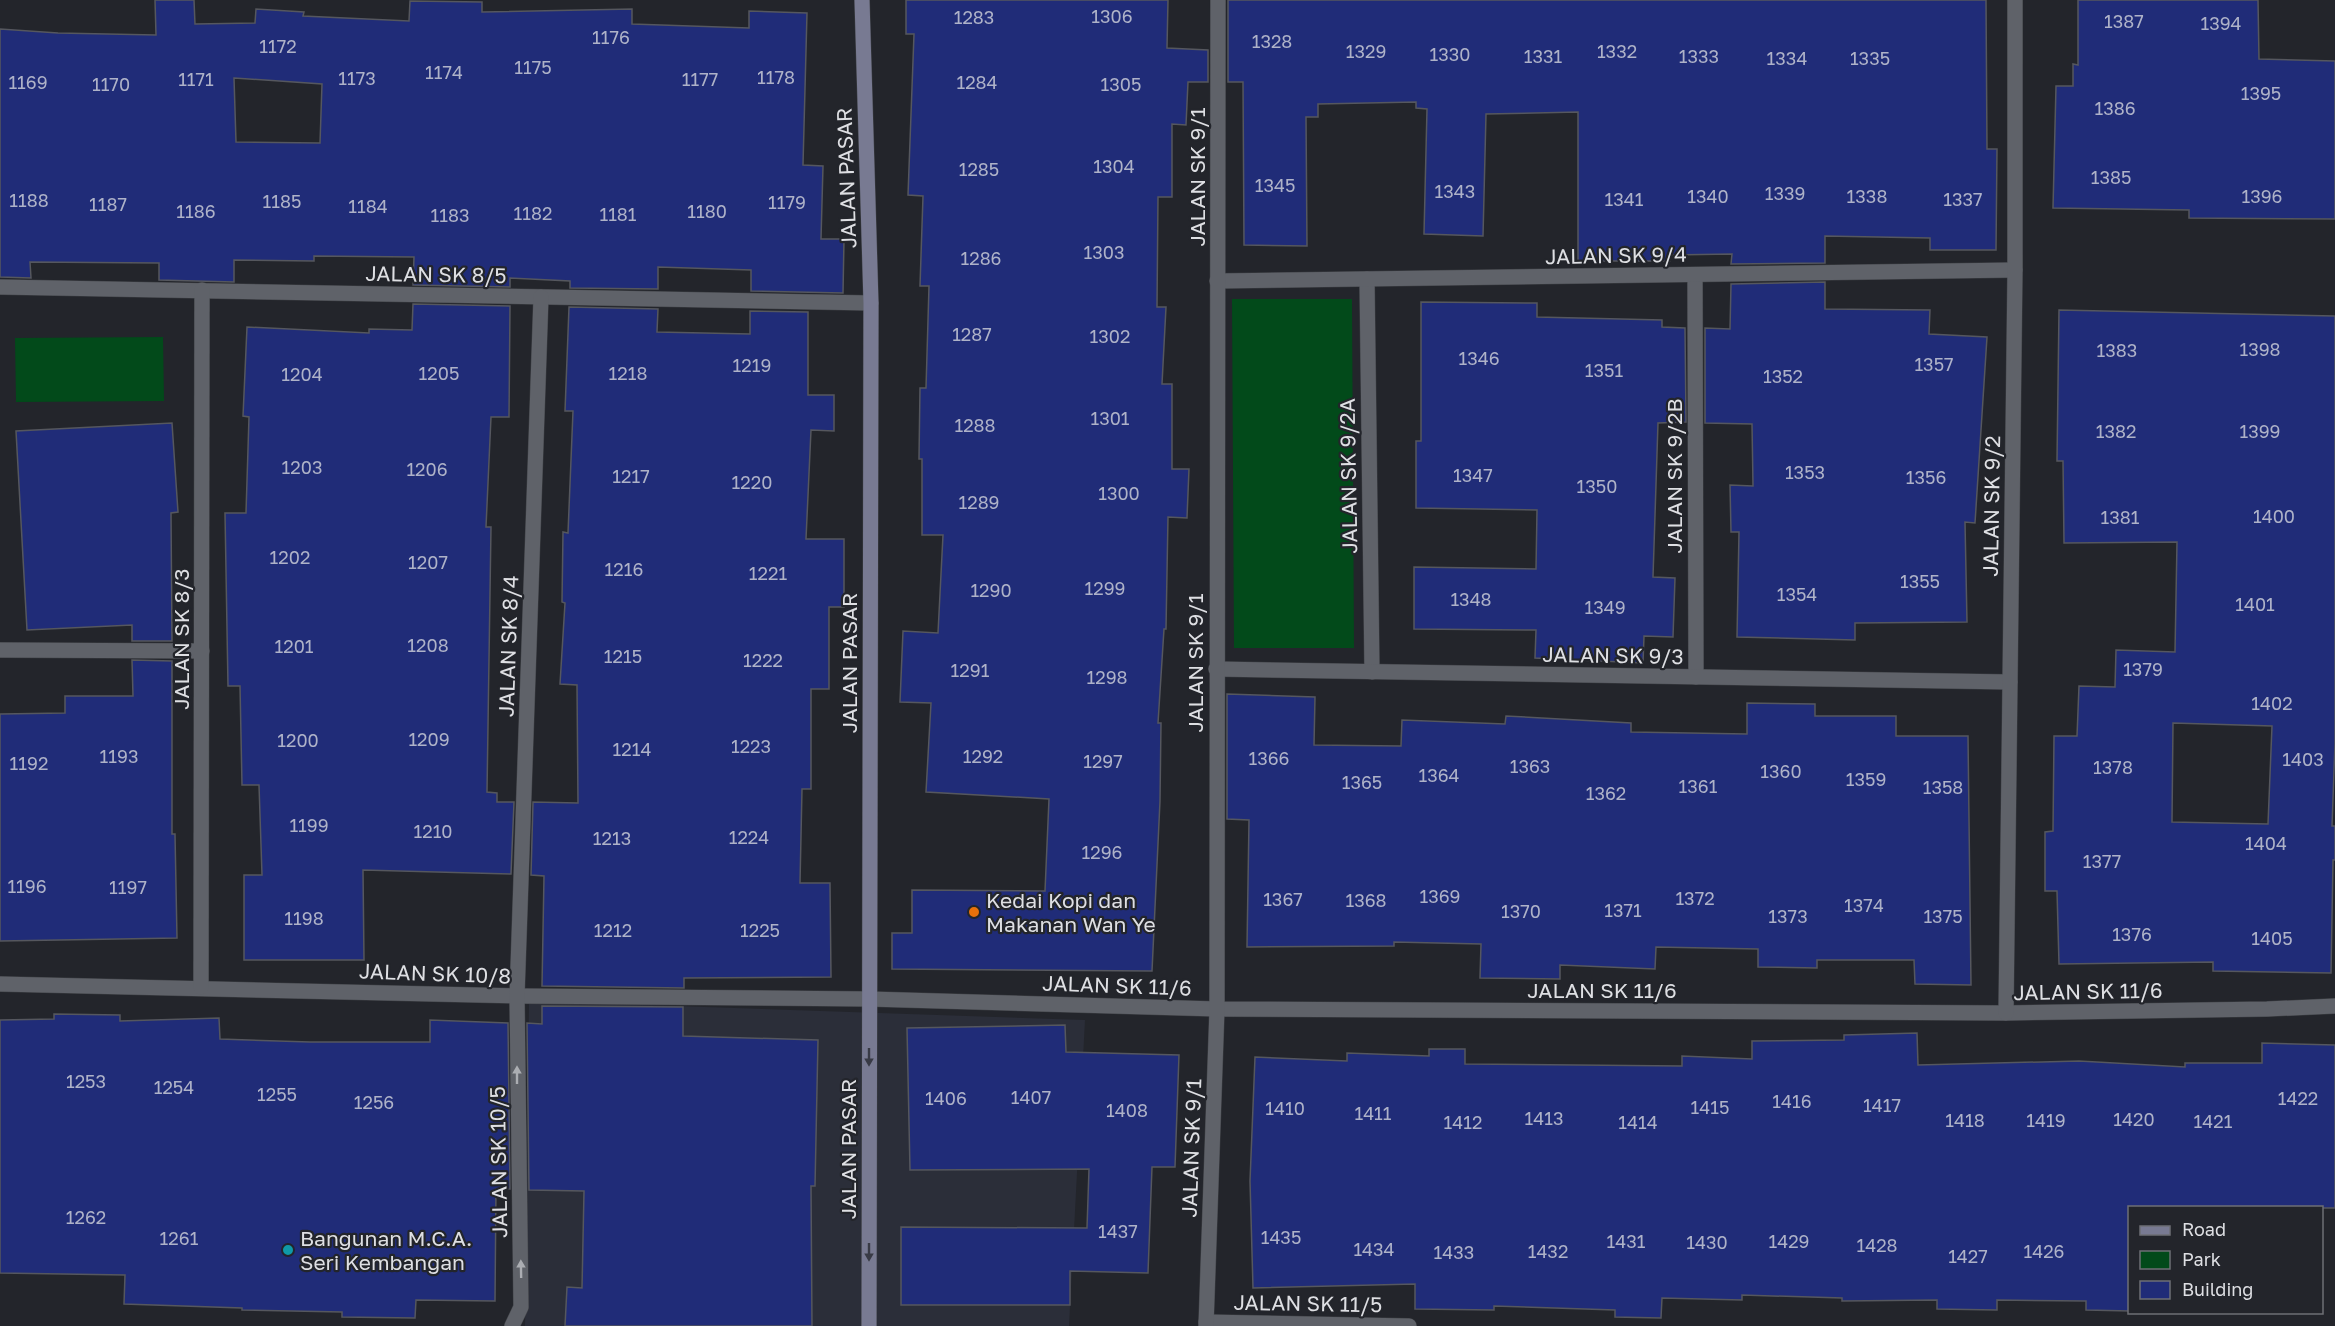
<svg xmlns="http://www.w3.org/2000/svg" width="2335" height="1326" viewBox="0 0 2335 1326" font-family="'Golos Text',sans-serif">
<rect width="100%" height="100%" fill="#23252b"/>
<path fill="#2b2e39" d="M529,1001L1085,1020L1069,1326H525Z"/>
<g fill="#024a1a">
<path d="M1232,299H1352L1354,648H1234Z"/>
<path d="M163,337L164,401L16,402L15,338Z"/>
</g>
<g fill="#202c78" stroke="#55575e" stroke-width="1.5" fill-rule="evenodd">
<path d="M155,0H194L195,24L255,23L256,9L304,12L303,16L409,21L410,1L482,2V12L632,9V24L749,28V11L807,13L803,165L823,166L821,239H844L843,293L751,291V270L658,267V289L570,288V281L510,278V287L413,285L414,257L314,256V261L234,260V282L159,280V263L30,262L31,278L0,277V29L58,33L156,35ZM234,78L322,84L320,143L236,142Z"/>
<path d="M906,0H1168L1167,48L1208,50V82H1188L1186,125L1172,124V197H1158L1157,307H1166L1162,384H1172V469H1189L1187,518L1168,517L1166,629H1164L1158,723H1161L1160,801L1152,971L892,969V933H912V890L1045,891L1049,799L926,792L931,703L900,702L903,631L938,633L943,535H922V459H919L920,388H926L929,286H920L923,196L908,195L914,34H906Z"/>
<path d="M1228,0H1986L1987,149H1997L1996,250H1930V238L1825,236V263L1731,264L1732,254L1670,255V261H1578V112L1486,114L1483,236L1424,234L1427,109L1416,108V102L1318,104V117H1306L1307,246L1244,245L1243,82H1228Z"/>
<path d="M2078,0H2258L2259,59L2335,61V219L2189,218V210L2053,208L2056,86H2073V64L2078,65Z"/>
<path d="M1825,282V309L1930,310L1929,334L1987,337L1975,523L1965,522L1967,622L1855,623V640L1737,637L1739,532H1731L1730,485L1753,486L1752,424L1705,423V328L1730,329L1731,284Z"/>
<path d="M1421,302L1537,303V317L1662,320V327L1685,328L1686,422L1658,423L1653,577L1675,578L1673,637L1644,636L1643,663L1535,658L1536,630L1414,629V567L1536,569L1537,510L1416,508V441H1421Z"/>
<path d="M413,304L510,306L509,417H491L486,527H491L487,792L497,793V802H514L511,874L363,870L364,960H244V875H262L259,785H242L240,686H228L225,513H246L249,417L243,416L247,327L369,333V329L412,330Z"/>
<path d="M569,307L658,309L657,332L750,334V311L808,312V395H834V431L811,430L806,539H844V607H829V689H811V789H802L800,883H830L831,977L684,978V988L542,986L544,876L531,875L533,802L578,803L577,685L560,684L565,603L562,602L563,532L568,533L573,411H565Z"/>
<path d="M2059,310L2335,316V743L2332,826H2335V860H2333L2331,973L2213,971V962L2059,964L2057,891H2045V832L2053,831L2054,736H2077L2079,686L2115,687L2116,650L2175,652L2177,542L2064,543L2063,461H2057ZM2173,723L2272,726L2268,824L2172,822Z"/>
<path d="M172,423L178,512L171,513L172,641H132V625L27,630L16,431Z"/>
<path d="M132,660L172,661V834H175L177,938L0,941V714L65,713V696H133Z"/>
<path d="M1227,694L1315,697L1314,745L1401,746L1402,720L1505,724L1506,716L1631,723V732L1747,734V703L1815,704V716H1896V736H1968L1971,985L1915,984L1914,960H1817V968L1758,967V949L1656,947L1655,969L1560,965V979L1480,978L1481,944L1394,942V946L1247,947L1249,820L1227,819Z"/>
<path d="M542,1006L683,1007V1036L818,1040L815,1186H811L812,1326H565L567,1287L582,1288L584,1191L529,1190L527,1023L542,1024Z"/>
<path d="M54,1014L120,1015V1021L219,1018L220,1039L310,1042H430V1020L508,1023L510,1189H496L495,1301L416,1300L415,1318L342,1317V1312L242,1310V1308L124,1304L125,1275L0,1273V1020L54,1019Z"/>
<path d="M1065,1025L1066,1052L1179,1055L1175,1167H1152L1148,1273L1070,1271V1305H901V1227L1087,1228L1089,1169L910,1170L907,1028Z"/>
<path d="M1917,1033L1918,1065L2079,1061L2185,1067V1063H2262V1043L2335,1045V1208H2130V1311L2086,1310V1301L1997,1300V1310L1937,1309V1300L1842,1301V1298L1742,1295V1300L1662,1298L1661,1318L1615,1317V1310L1494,1306V1310L1415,1309V1284L1253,1288L1250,1181L1255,1057L1347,1061V1053L1429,1056V1049H1465V1064L1682,1066V1056L1752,1059V1041L1844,1040V1035Z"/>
</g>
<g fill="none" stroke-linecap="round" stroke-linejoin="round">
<g stroke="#3e4045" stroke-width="16">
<g id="street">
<path d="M1695,275L1696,677"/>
<path d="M1367,279L1372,672"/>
<path d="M1217,281L2015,270"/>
<path d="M0,287L871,303"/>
<path d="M0,650L202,651"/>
<path d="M1216,669L2010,682"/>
<path d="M0,984L517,996L869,999L1217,1009L2006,1013L2267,1009L2335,1006"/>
<path d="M201,987L202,290"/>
<path d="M2006,1013L2015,270V0"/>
<path d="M1206,1322L1409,1326"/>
<path d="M512,1326L521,1307L517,996L541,297"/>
<path d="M1206,1326L1217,1009L1218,0"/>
</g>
</g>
<g stroke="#3e4045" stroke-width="16">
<path id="secondary" d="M862,0L871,303L869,1326"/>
</g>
<use href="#street" stroke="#5f6269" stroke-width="15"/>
<use href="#secondary" stroke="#787a92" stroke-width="15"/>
</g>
<defs><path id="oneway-solid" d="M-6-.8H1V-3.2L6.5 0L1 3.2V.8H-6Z" transform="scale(1.5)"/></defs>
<g fill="#383a45">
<use href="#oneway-solid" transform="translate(869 1057) rotate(90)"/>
<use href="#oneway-solid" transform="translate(869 1252) rotate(90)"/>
</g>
<g fill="#abadb2">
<use href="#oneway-solid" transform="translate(517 1075) rotate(-90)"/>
<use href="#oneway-solid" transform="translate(521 1269) rotate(-91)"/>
</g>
<circle fill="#e8710a" stroke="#23252b" stroke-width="2" cx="974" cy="912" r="6"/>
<circle fill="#0f9aa8" stroke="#23252b" stroke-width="2" cx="288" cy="1250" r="6"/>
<g text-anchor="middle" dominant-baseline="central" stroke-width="4.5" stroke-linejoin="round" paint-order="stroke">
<g font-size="18" fill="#aeb2c8">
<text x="1112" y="16">1306</text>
<text x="974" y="17">1283</text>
<text x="2124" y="21">1387</text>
<text x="2221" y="23">1394</text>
<text x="611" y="37">1176</text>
<text x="1272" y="41">1328</text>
<text x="278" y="46">1172</text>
<text x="1366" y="51">1329</text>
<text x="1617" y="51">1332</text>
<text x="1450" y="54">1330</text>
<text x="1543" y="56">1331</text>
<text x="1699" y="56">1333</text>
<text x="1787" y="58">1334</text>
<text x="1870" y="58">1335</text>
<text x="533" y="67">1175</text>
<text x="444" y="72">1174</text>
<text x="776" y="77">1178</text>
<text x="357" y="78">1173</text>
<text x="196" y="79">1171</text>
<text x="700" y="79">1177</text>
<text x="28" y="82">1169</text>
<text x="977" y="82">1284</text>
<text x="111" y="84">1170</text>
<text x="1121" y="84">1305</text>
<text x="2261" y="93">1395</text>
<text x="2115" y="108">1386</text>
<text x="1114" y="166">1304</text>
<text x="979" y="169">1285</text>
<text x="2111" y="177">1385</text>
<text x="1275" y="185">1345</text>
<text x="1455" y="191">1343</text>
<text x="1785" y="193">1339</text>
<text x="1708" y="196">1340</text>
<text x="1867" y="196">1338</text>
<text x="2262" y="196">1396</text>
<text x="1624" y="199">1341</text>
<text x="1963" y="199">1337</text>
<text x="29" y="200">1188</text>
<text x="282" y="201">1185</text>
<text x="787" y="202">1179</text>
<text x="108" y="204">1187</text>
<text x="368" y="206">1184</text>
<text x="196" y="211">1186</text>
<text x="707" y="211">1180</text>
<text x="533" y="213">1182</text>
<text x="618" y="214">1181</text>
<text x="450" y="215">1183</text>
<text x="1104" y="252">1303</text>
<text x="981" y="258">1286</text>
<text x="972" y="334">1287</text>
<text x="1110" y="336">1302</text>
<text x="2260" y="349">1398</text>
<text x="2117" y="350">1383</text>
<text x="1479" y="358">1346</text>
<text x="1934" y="364">1357</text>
<text x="752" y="365">1219</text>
<text x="1604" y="370">1351</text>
<text x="439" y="373">1205</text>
<text x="628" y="373">1218</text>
<text x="302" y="374">1204</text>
<text x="1783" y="376">1352</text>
<text x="1110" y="418">1301</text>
<text x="975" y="425">1288</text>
<text x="2116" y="431">1382</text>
<text x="2260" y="431">1399</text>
<text x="302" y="467">1203</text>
<text x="427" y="469">1206</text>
<text x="1805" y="472">1353</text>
<text x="1473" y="475">1347</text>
<text x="631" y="476">1217</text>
<text x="1926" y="477">1356</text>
<text x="752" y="482">1220</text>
<text x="1597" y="486">1350</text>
<text x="1119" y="493">1300</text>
<text x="979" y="502">1289</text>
<text x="2274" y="516">1400</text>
<text x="2120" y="517">1381</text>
<text x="290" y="557">1202</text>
<text x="428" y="562">1207</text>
<text x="624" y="569">1216</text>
<text x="768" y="573">1221</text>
<text x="1920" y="581">1355</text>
<text x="1105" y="588">1299</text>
<text x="991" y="590">1290</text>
<text x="1797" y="594">1354</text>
<text x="1471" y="599">1348</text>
<text x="2255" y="604">1401</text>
<text x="1605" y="607">1349</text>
<text x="428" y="645">1208</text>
<text x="294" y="646">1201</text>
<text x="623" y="656">1215</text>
<text x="763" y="660">1222</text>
<text x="2143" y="669">1379</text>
<text x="970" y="670">1291</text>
<text x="1107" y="677">1298</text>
<text x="2272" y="703">1402</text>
<text x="429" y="739">1209</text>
<text x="298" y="740">1200</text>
<text x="751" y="746">1223</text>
<text x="632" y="749">1214</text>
<text x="119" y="756">1193</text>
<text x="983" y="756">1292</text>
<text x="1269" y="758">1366</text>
<text x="2303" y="759">1403</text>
<text x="1103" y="761">1297</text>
<text x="29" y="763">1192</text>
<text x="1530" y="766">1363</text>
<text x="2113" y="767">1378</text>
<text x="1781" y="771">1360</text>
<text x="1439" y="775">1364</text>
<text x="1866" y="779">1359</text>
<text x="1362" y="782">1365</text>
<text x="1698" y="786">1361</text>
<text x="1943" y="787">1358</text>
<text x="1606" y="793">1362</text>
<text x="309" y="825">1199</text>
<text x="433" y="831">1210</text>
<text x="749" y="837">1224</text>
<text x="612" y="838">1213</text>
<text x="2266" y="843">1404</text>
<text x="1102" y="852">1296</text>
<text x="2102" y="861">1377</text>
<text x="27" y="886">1196</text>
<text x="128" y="887">1197</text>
<text x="1440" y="896">1369</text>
<text x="1695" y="898">1372</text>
<text x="1283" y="899">1367</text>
<text x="1366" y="900">1368</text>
<text x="1864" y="905">1374</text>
<text x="1623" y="910">1371</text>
<text x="1521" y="911">1370</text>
<text x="1788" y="916">1373</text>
<text x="1943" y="916">1375</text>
<text x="304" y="918">1198</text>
<text x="613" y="930">1212</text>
<text x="760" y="930">1225</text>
<text x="2132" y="934">1376</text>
<text x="2272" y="938">1405</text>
<text x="86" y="1081">1253</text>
<text x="174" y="1087">1254</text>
<text x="277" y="1094">1255</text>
<text x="1031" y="1097">1407</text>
<text x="946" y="1098">1406</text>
<text x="2298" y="1098">1422</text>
<text x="1792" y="1101">1416</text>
<text x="374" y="1102">1256</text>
<text x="1882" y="1105">1417</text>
<text x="1710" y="1107">1415</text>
<text x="1285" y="1108">1410</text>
<text x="1127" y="1110">1408</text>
<text x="1373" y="1113">1411</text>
<text x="1544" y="1118">1413</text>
<text x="2134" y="1119">1420</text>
<text x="1965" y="1120">1418</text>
<text x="2046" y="1120">1419</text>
<text x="2213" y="1121">1421</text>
<text x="1463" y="1122">1412</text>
<text x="1638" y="1122">1414</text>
<text x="86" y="1217">1262</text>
<text x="1118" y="1231">1437</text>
<text x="1281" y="1237">1435</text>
<text x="179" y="1238">1261</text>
<text x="1626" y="1241">1431</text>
<text x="1789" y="1241">1429</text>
<text x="1707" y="1242">1430</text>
<text x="1877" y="1245">1428</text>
<text x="1374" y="1249">1434</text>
<text x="1548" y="1251">1432</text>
<text x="2044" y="1251">1426</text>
<text x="1454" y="1252">1433</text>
<text x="1968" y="1256">1427</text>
</g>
<g font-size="21" fill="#dedfe3" stroke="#23252b">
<text transform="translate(1197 177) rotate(-90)">JALAN SK 9/1</text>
<text transform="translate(846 178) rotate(-92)">JALAN PASAR</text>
<text transform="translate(1616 255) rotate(-1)">JALAN SK 9/4</text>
<text transform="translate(436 274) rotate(1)">JALAN SK 8/5</text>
<text transform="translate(1348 476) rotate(-91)">JALAN SK 9/2A</text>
<text transform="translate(1674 476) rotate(-90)">JALAN SK 9/2B</text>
<text transform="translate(1991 506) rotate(-89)">JALAN SK 9/2</text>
<text transform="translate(181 639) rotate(-90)">JALAN SK 8/3</text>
<text transform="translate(508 646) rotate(-88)">JALAN SK 8/4</text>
<text transform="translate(1613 655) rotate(1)">JALAN SK 9/3</text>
<text transform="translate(849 663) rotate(-90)">JALAN PASAR</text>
<text transform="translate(1195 663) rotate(-90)">JALAN SK 9/1</text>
<text transform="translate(435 973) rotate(2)">JALAN SK 10/8</text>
<text transform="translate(1117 985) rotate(2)">JALAN SK 11/6</text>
<text x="1602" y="990">JALAN SK 11/6</text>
<text transform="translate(2088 991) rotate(-1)">JALAN SK 11/6</text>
<text transform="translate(1191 1148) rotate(-88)">JALAN SK 9/1</text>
<text transform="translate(848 1149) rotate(-90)">JALAN PASAR</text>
<text transform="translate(498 1162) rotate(-91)">JALAN SK 10/5</text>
<text transform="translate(1308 1303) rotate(1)">JALAN SK 11/5</text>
</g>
<g font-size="21" fill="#dedfe3" stroke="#23252b" text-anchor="start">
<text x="986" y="900">Kedai Kopi dan<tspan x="986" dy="24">Makanan Wan Ye</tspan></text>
<text x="300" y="1238">Bangunan M.C.A.<tspan x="300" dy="24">Seri Kembangan</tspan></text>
</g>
</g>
<rect x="2128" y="1206" width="195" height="108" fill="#23252b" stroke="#6e6f75" stroke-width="1.5"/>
<rect x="2140" y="1226" width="30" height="9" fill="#787a92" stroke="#6e6f75" stroke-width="1.5"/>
<text x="2182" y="1236" font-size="18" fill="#dedfe3">Road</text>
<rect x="2140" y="1251" width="30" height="18" fill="#024a1a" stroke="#6e6f75" stroke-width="1.5"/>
<text x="2182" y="1266" font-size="18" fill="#dedfe3">Park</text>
<rect x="2140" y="1281" width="30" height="18" fill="#202c78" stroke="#6e6f75" stroke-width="1.5"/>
<text x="2182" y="1296" font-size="18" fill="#dedfe3">Building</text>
</svg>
